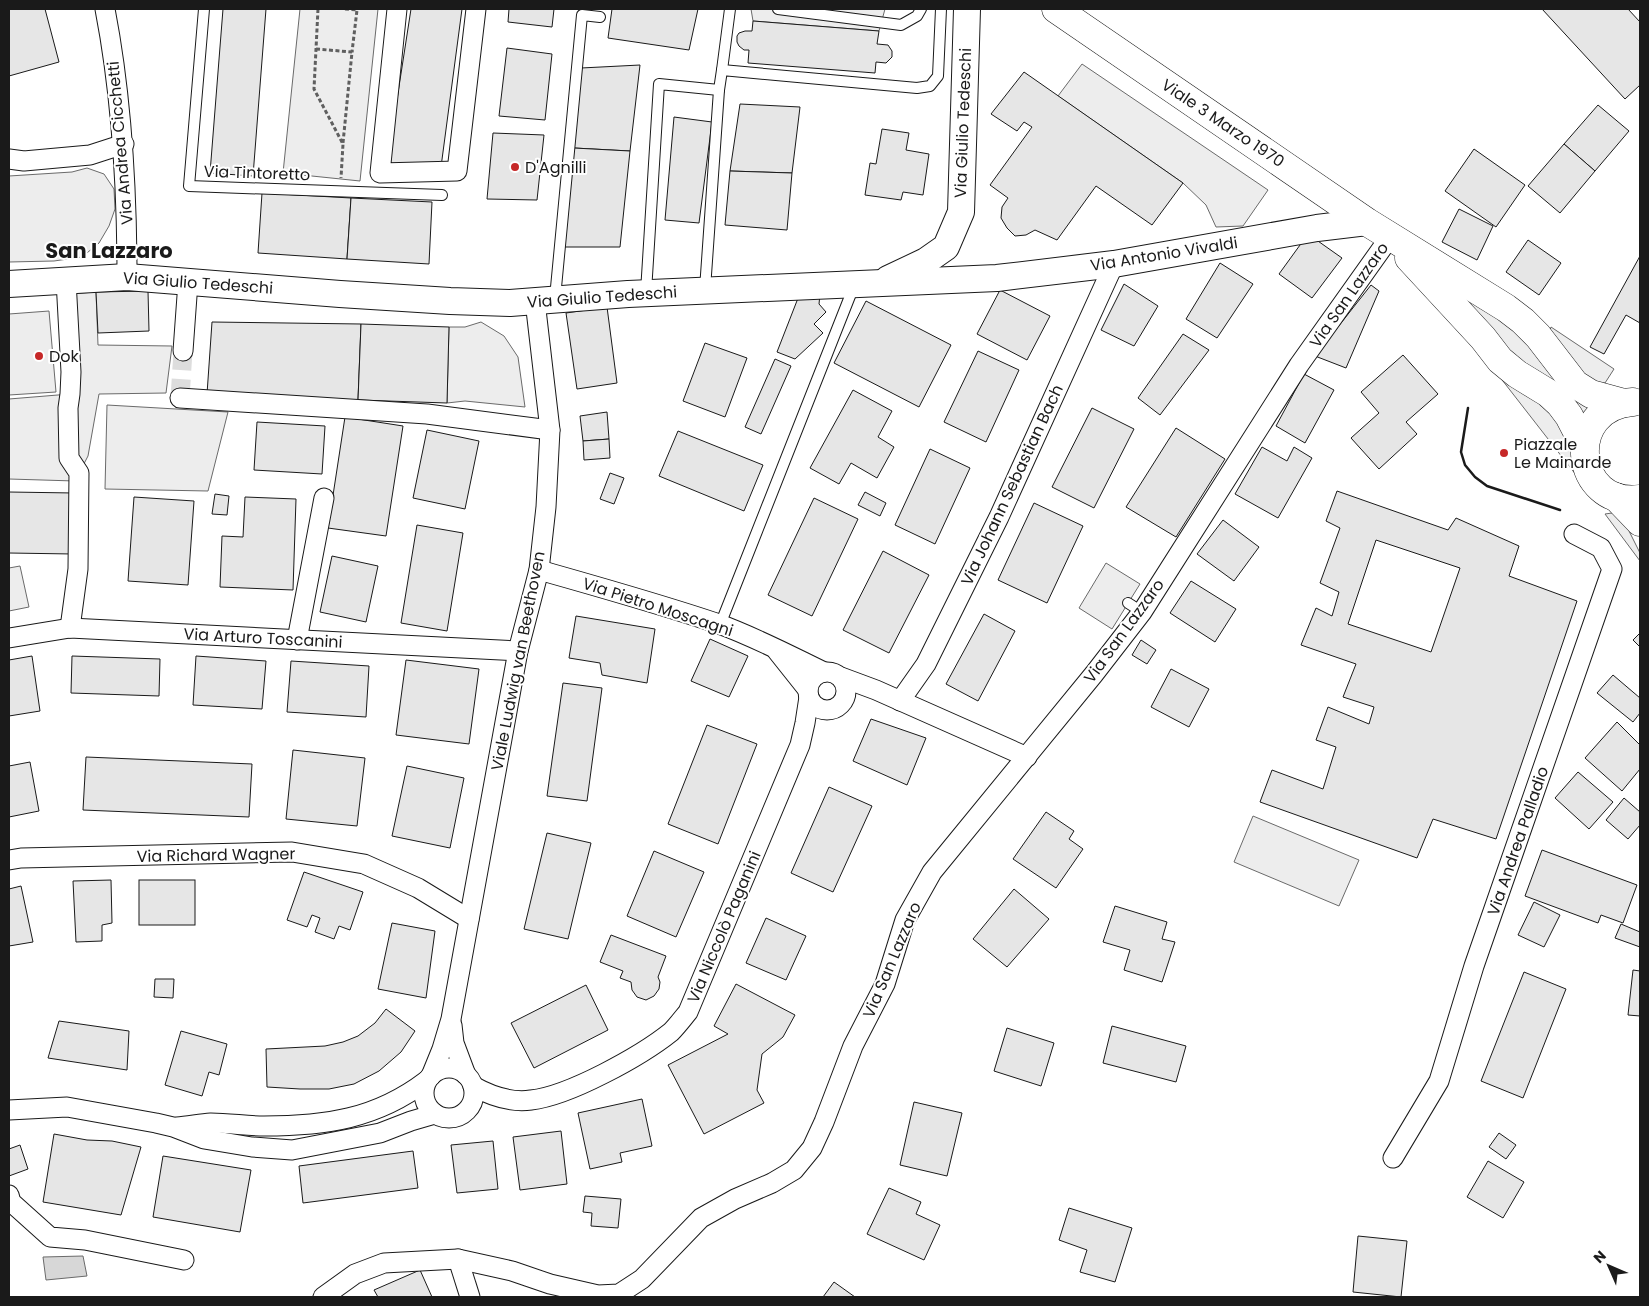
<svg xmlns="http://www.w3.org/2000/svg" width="1649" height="1306" viewBox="0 0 1649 1306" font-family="Poppins,sans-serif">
<rect width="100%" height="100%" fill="#fff"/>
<g fill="#ededed" stroke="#6a6a6a">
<path d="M300,9H378L360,181L283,173Z"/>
<path d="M751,9H885L879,31L753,21Z"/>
<path d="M1082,64L1268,190L1243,226L1216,227L1206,205L1183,183L1058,96Z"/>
<path d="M87,168L104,174L114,189L115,209L109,226L99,243L82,257L54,261L9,262V176L72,172Z"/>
<path d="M1455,290L1520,334L1590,406L1583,415L1515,359Z"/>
<path d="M96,292L98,345L172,346L166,393L99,394L88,456L75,481L9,479V399L70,394L67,294Z"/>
<path d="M49,311L56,392L9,395V314Z"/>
<path d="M481,322L504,336L518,357L525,407L465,401L447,403L449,327H465Z"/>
<path d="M1551,327L1614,369L1605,383L1598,384L1582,374L1550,330Z"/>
<path d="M1499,376L1535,399L1566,427L1580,480Z"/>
<path d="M107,405L228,412L208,491L105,489Z"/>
<path d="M1612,513L1620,519L1628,529L1640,553V561L1605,514Z"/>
<path d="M1106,563L1140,584L1112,629L1079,608Z"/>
<path d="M20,566L29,607L9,611V568Z"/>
<path d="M1253,816L1359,860L1339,906L1234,862Z"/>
</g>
<path fill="#d7d7d7" stroke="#6a6a6a" d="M83,1256L87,1276L46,1280L43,1257Z"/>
<g fill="#e6e6e6" stroke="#1a1a1a" fill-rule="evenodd">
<path d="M9,9H45L59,62L9,76Z"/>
<path d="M223,9H266L253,176L210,173Z"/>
<path d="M411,9H462L441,167L387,164Z"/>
<path d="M509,9H554L552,27L508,22Z"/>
<path d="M612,9H698L689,50L608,38Z"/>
<path d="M1542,9H1628L1640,22V85L1625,99Z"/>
<path d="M753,21L879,31L877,44L888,45L892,51V57L886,63L876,62L875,73L748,63L749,50H744L739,46L737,42V36L739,33L745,31H752Z"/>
<path d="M507,48L552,54L545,120L499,116Z"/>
<path d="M640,65L630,151L574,148L581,68Z"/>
<path d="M1024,72L1183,183L1152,225L1096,186L1057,240L1035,230L1026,235L1015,236L1007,228L1001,218L1002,207L1008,198L990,185L1032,127L1024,122L1017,131L991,114Z"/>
<path d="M740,104L800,107L792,173L730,171Z"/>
<path d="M1598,105L1629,131L1595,171L1564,144Z"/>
<path d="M674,117L712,122L699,223L665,220Z"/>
<path d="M882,129L909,133L906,150L929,154L923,195L903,192L901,200L865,195L870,163L876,164Z"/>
<path d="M493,133L544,135L537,200L487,199Z"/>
<path d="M1564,144L1595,171L1560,213L1528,186Z"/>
<path d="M574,148L630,151L620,247H564Z"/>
<path d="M1474,149L1525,185L1496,227L1445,191Z"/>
<path d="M730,171L792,173L787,230L725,225Z"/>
<path d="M262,193L351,198L347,259L258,253Z"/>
<path d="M351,198L432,202L429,264L347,259Z"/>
<path d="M1459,209L1493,226L1477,260L1442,242Z"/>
<path d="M1308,234L1342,258L1312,298L1279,274Z"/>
<path d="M1528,240L1561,263L1539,295L1506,272Z"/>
<path d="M1640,256V323L1626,315L1604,354L1590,347Z"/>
<path d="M1220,263L1253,284L1217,338L1186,319Z"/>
<path d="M1124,284L1158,306L1134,346L1101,330Z"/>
<path d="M1371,285L1379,291L1346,368L1315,356Z"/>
<path d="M1000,290L1050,316L1027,360L977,334Z"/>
<path d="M148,291L149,331L98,333L96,292Z"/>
<path d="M800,293L820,294L819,304L826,312L814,324L823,333L795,359L777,352Z"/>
<path d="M866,301L951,345L919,407L834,363Z"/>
<path d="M607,307L617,383L577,389L566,313Z"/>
<path d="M212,322L361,324L358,400L207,394Z"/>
<path d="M361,324L449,327L447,403L358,400Z"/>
<path d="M1183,334L1209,350L1160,415L1138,398Z"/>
<path d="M705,343L747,358L725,417L683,401Z"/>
<path d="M978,351L1019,370L986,442L944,422Z"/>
<path d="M1403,355L1438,394L1406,422L1417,434L1379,469L1351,438L1379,413L1361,392Z"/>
<path d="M775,359L791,366L761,434L745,427Z"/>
<path d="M1304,374L1334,390L1305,443L1276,426Z"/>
<path d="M853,390L892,411L878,437L894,447L877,478L851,463L839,484L810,468Z"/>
<path d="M1092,408L1134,429L1094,508L1052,487Z"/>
<path d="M607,412L609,439L583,441L580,416Z"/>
<path d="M345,417L403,426L386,536L328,528Z"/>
<path d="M257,422L325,426L322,474L254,470Z"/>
<path d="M1176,428L1225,459L1176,537L1126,507Z"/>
<path d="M427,430L479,441L465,509L413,498Z"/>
<path d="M678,431L763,465L744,511L659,476Z"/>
<path d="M609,439L610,458L584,460L583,441Z"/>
<path d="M1262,447L1287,461L1294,447L1312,458L1278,518L1235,494Z"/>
<path d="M930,449L970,468L935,544L895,525Z"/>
<path d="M610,473L624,478L614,504L600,499Z"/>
<path d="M1337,491L1448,530L1456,518L1519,546L1509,576L1577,601L1496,839L1433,819L1417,858L1260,802L1272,770L1323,789L1336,747L1316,740L1328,707L1369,724L1374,707L1343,697L1356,664L1301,645L1316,608L1332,616L1339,592L1320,583L1340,528L1326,521ZM1376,540L1460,568L1431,652L1348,624Z"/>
<path d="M9,492L74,493L73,554L9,553Z"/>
<path d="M865,492L886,503L880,516L858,505Z"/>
<path d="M215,494L229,496L227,515L212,514Z"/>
<path d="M134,497L194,501L188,585L128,581Z"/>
<path d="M245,497L296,499L293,590L220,587L222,536L243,537Z"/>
<path d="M814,498L858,519L812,616L768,595Z"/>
<path d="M1034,503L1083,526L1047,603L998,580Z"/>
<path d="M1223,520L1259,547L1234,581L1197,554Z"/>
<path d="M417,525L463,533L447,631L401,623Z"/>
<path d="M883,551L929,575L889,653L843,630Z"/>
<path d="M332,556L378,566L366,622L320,612Z"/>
<path d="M1191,581L1236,609L1215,642L1170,613Z"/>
<path d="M984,614L1015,631L978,701L946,684Z"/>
<path d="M576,616L655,629L647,683L602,675L600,663L569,658Z"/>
<path d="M1640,633V647L1633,640Z"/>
<path d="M710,639L748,656L729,697L691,681Z"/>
<path d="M1141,640L1156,650L1147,664L1132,655Z"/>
<path d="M32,656L40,711L9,716V660Z"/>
<path d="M72,656L160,659L159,696L71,693Z"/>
<path d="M196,656L266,661L262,709L193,705Z"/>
<path d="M406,660L479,669L469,744L396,735Z"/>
<path d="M291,661L369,666L366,717L287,712Z"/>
<path d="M1171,669L1209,689L1189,727L1151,707Z"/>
<path d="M1613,675L1640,698V713L1633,722L1597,693Z"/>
<path d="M563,683L602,688L587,801L547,796Z"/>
<path d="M871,719L926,738L907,785L853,761Z"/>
<path d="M1617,722L1640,745V769L1622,791L1585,758Z"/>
<path d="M707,725L757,744L718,844L668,824Z"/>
<path d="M293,750L365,758L357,826L286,819Z"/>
<path d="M86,757L252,764L249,817L83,810Z"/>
<path d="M30,762L39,811L9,817V766Z"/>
<path d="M407,766L464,778L450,848L392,836Z"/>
<path d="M1578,772L1613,802L1589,829L1555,798Z"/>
<path d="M829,787L872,806L833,892L791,873Z"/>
<path d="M1624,798L1640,812V825L1628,839L1606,820Z"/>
<path d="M1046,812L1074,831L1069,839L1083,849L1056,888L1013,859Z"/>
<path d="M547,833L591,843L568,939L524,929Z"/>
<path d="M1542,850L1637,885L1623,923L1601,915L1598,923L1525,896Z"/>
<path d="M654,851L704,872L676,937L627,916Z"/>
<path d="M304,872L363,892L350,930L339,926L334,939L315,932L320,918L312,915L307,927L287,920Z"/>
<path d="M111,880L112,923L102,925V941L76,942L73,881Z"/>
<rect x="139" y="880" width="56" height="45"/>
<path d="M21,886L33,942L9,946V889Z"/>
<path d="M1014,889L1049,919L1007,967L973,939Z"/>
<path d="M1534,902L1560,915L1544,947L1518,935Z"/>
<path d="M1115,906L1167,922L1162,939L1175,942L1162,982L1124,970L1130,950L1103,942Z"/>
<path d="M766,918L806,936L786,980L746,963Z"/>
<path d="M392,923L435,931L426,998L378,989Z"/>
<path d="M1621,924L1640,932V947L1615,938Z"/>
<path d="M611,935L666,956L658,977L660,982L659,989L654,996L646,1000L637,997L632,990L631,982L620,978L623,971L600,962Z"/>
<path d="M1633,970L1640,971V1016L1628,1015Z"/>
<path d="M1524,972L1566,989L1523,1098L1481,1081Z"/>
<path d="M155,979H174L173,998L154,997Z"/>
<path d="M736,984L795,1015L783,1037L762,1054L757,1090L764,1103L704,1134L668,1065L728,1034L714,1026Z"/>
<path d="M586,985L608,1030L534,1068L511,1023Z"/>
<path d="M386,1009L415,1031L401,1052L379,1071L354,1084L329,1089H300L267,1087L266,1049L325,1046L343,1042L358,1036L375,1023Z"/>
<path d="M59,1021L129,1031L127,1070L48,1058Z"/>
<path d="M1112,1026L1186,1046L1176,1082L1103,1063Z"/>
<path d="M1007,1028L1054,1043L1041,1086L994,1071Z"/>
<path d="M181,1031L227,1044L219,1075L209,1072L202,1096L165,1085Z"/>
<path d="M642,1099L652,1146L620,1153L622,1162L590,1169L578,1113Z"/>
<path d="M914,1102L962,1113L947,1176L900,1165Z"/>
<path d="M561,1131L567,1184L520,1190L513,1137Z"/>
<path d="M1499,1133L1516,1145L1506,1159L1489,1147Z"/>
<path d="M54,1134L87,1140L112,1141L141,1147L121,1215L43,1202Z"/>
<path d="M493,1141L498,1189L457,1193L451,1145Z"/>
<path d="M20,1145L28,1169L9,1176V1149Z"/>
<path d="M413,1151L418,1188L303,1203L299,1166Z"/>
<path d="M163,1156L251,1170L240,1232L153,1217Z"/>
<path d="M1488,1161L1524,1182L1503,1218L1467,1197Z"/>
<path d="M889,1188L921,1202L916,1214L940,1225L924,1260L867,1234Z"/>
<path d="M585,1196L621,1199L618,1228L591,1226L592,1213L583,1212Z"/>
<path d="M1069,1208L1132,1228L1115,1282L1080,1272L1087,1250L1059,1240Z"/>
<path d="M1358,1236L1407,1241L1401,1297L1353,1292Z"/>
<path d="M420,1270L432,1297H378L374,1290Z"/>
<path d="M834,1282L855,1297H823Z"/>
</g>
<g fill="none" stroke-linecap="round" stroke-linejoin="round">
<path stroke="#ddd" stroke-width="19" stroke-dasharray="19 9" stroke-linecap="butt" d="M180,398L183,351"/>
<g stroke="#1a1a1a" stroke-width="12">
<g id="lane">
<path d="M204,9L189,186L442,195"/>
<path d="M778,9L901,25L917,16L921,9"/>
<path d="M722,70L730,9"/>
<path d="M705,289L719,90L722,70L917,88L930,86L938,76L941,9"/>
<path d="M646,292L659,84L719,90"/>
<path d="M555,298L582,15L600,17"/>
<path d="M1128,603L1142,612"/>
<path d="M720,625L854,286"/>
</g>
</g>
<g stroke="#1a1a1a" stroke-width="21">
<g id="street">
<path d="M105,9C122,97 127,187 127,277"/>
<path d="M397,9L380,173L457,171L476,9"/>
<path d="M9,159L24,161L90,155L124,144"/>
<path d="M66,280L71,372L70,394L68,408L69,458L79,473L78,569L70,628"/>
<path d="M183,351L188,282"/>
<path d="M180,398L427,414L550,430"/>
<path d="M539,570C599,587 660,604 719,624C755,637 789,655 824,672"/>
<path d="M9,638L70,628L518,651"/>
<path d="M297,640L324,498"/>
<path d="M777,651L808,690"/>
<circle cx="827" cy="691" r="19"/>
<path d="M841,677L876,690L1027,757"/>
<path d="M900,701L926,664L999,517L1114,264"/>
<path d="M9,860L21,858L292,852L364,864L418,888L469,919"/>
<path d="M452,1025L454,1043L466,1075"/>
<circle cx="449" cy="1093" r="25"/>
<path d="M431,1076L442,1049L451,1019L518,651L539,570L546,507L550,430L535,301"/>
<path d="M473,1086C491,1096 510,1103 531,1100C569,1096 641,1056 671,1032C677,1026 683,1018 688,1012L800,745L805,723L809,697"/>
<path d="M9,1110L67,1107L156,1123L173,1127L204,1139L252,1147L292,1150L380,1133L411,1121L435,1114"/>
<path d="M177,1127C188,1126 200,1124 211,1123C229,1123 247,1126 264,1126C325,1126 376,1119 426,1081"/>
<path d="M1393,1158L1439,1081L1474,966L1612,569L1601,548L1574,534"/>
<path d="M9,1195L11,1202L50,1237L85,1240L184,1260"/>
<path d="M458,1259L470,1297"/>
<path d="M323,1297L355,1274L384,1263L458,1259L512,1271L550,1284L598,1295L619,1294L642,1279L701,1218L735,1199L772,1183L794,1170L812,1148L824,1122L853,1046L885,984L905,920L932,872L1094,674L1142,612L1299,365L1390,237"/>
</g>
</g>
<g stroke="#1a1a1a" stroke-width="28">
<g id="secondary">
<path d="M888,279L926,261L946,247L961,212L967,9"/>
<path d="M9,284L127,277L340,294L450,301L510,303L628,294L997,278L1114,264L1317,228L1367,222"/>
</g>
</g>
<g stroke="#1a1a1a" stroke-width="29">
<g id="primary">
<path d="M1056,9L1367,222L1506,308L1523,321L1538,336L1575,384L1591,394L1624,403"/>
<path d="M1409,258L1483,338L1500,360L1517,374L1548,393L1560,404L1569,416L1584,445"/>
<path d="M1633,402C1563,407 1573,508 1640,499"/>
<path d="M1616,497L1640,522"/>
</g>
</g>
<g stroke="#5f5f5f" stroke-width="3" stroke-dasharray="4 2.5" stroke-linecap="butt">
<path d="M318,9L314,89L343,144L341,178"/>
<path d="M345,9L357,10L352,52"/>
<path d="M316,49L352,52L343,143"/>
</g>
<use href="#lane" stroke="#fff" stroke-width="10"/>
<use href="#street" stroke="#fff" stroke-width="19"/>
<use href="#secondary" stroke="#fff" stroke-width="26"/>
<use href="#primary" stroke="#fff" stroke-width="28"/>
<path stroke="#1a1a1a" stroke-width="2.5" d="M1468,408L1461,452L1465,465L1475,477L1487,486L1560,510"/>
</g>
<g fill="#c62828" stroke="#fff" stroke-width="2">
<circle cx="515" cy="167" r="5"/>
<circle cx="39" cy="356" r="5"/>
<circle cx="1504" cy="453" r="5"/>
</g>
<g text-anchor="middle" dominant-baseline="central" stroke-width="4" stroke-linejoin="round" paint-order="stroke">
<g font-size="16" fill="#1a1a1a" stroke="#fff">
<text transform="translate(963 123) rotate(-88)">Via Giulio Tedeschi</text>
<text transform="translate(1223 123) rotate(34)">Viale 3 Marzo 1970</text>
<text transform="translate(120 143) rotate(-95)">Via Andrea Cicchetti</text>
<text transform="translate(257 173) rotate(2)">Via Tintoretto</text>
<text transform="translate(1164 254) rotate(-9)">Via Antonio Vivaldi</text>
<text transform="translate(198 283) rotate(4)">Via Giulio Tedeschi</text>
<text transform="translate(1349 295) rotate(-55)">Via San Lazzaro</text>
<text transform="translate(602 297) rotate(-4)">Via Giulio Tedeschi</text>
<text transform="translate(1012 485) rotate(-65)">Via Johann Sebastian Bach</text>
<text transform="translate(658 607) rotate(18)">Via Pietro Moscagni</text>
<text transform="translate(1124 631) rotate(-54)">Via San Lazzaro</text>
<text transform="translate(263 638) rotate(3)">Via Arturo Toscanini</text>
<text transform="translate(518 661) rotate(-79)">Viale Ludwig van Beethoven</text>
<text transform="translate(1518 841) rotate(-71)">Via Andrea Palladio</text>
<text transform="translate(216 855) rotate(-1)">Via Richard Wagner</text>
<text transform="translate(724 927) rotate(-67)">Via Niccolò Paganini</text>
<text transform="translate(892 960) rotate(-67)">Via San Lazzaro</text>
</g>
<g font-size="16" fill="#1a1a1a" stroke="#fff" text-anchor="start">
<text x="525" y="167">D'Agnilli</text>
<text x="49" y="356">Dok</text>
<text x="1514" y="444">Piazzale<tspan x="1514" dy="18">Le Mainarde</tspan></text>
</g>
<g font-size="21" font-weight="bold" fill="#1a1a1a" stroke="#fff">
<text x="109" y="250">San Lazzaro</text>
</g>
</g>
<rect width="1649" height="1306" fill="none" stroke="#1a1a1a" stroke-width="20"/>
<g transform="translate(1609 1266) rotate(315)" stroke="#ffffff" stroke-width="4" paint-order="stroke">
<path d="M0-4L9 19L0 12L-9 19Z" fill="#1a1a1a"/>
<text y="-8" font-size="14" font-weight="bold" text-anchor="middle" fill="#1a1a1a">N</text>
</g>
</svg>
